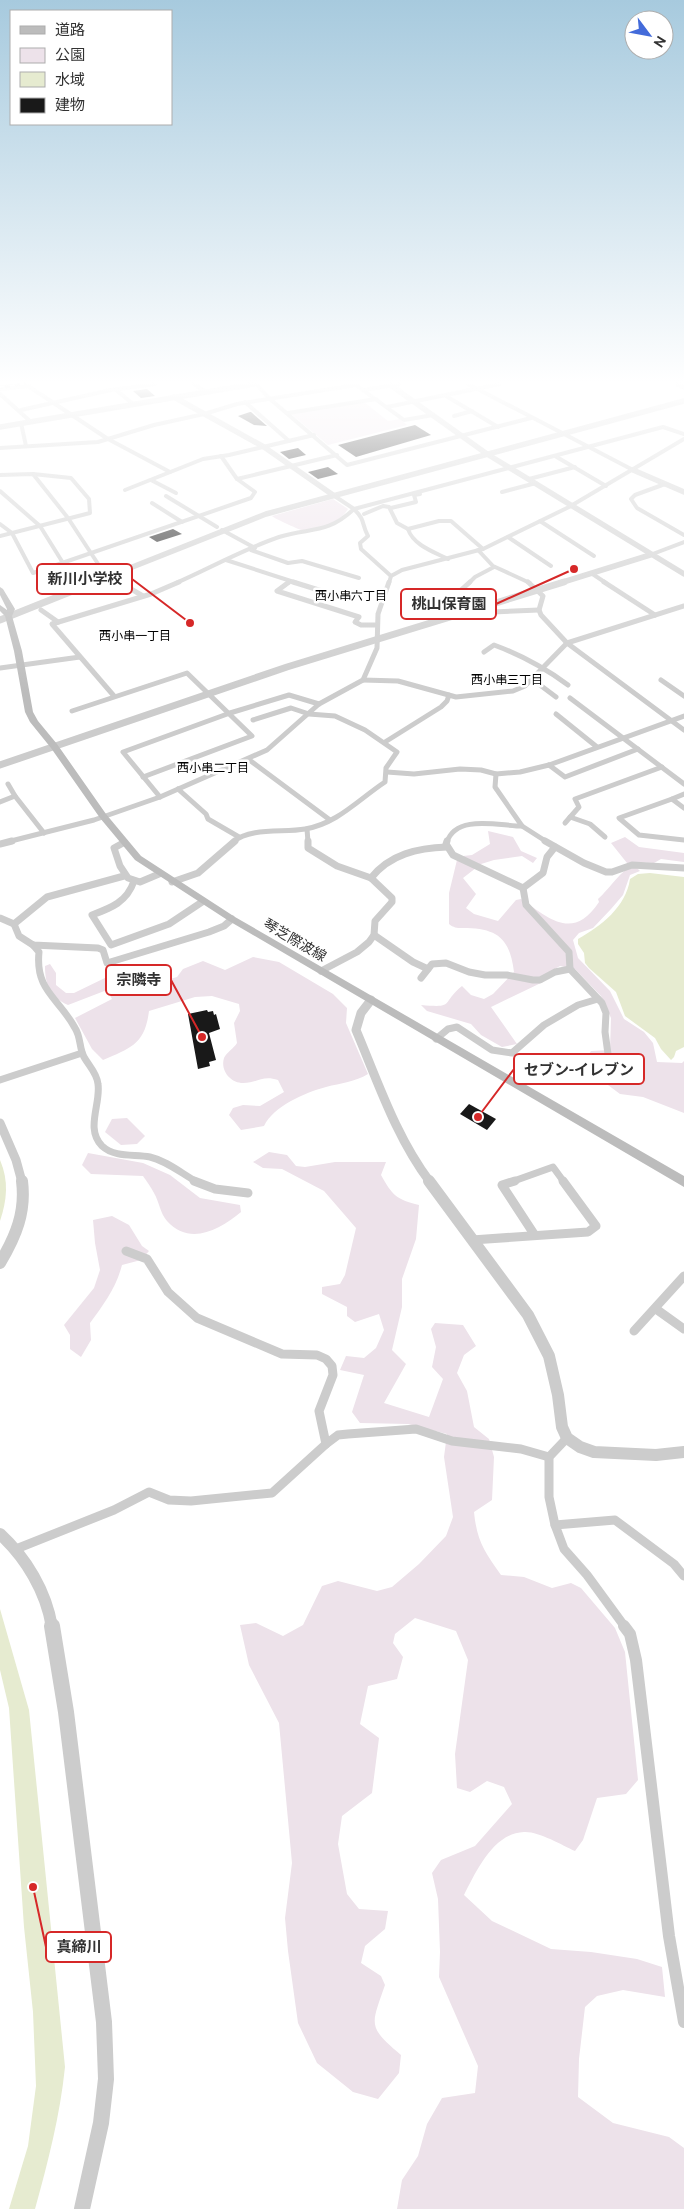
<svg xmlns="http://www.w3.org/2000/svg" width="684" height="2209" viewBox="0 0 684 2209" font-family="Ubuntu,'Noto Sans JP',sans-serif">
<rect width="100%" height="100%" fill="#fff"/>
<g fill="#ede2ea">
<path d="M364,402L388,421L400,419L407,425L328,445L291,414Z"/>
<path d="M333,499L348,509C341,521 318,533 304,531C300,530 275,519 272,516Z"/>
<path d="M488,831L513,837L521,851L537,858L533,863L522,856L494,860L481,864L463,878L476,894L466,908L474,914L498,921L516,900L521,899C550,919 573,941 599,902L598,899C609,889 617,876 628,868L627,863L611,843L625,837L639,847L684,853V862L661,859L654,863L631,862L640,871L630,875L623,895L611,909L593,928L579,933L573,940L578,958L610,991L624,1019L644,1032L653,1043L657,1062L682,1063L684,1061V1113L643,1097L620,1094L592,1073L565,1072L541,1064L545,1060L562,1058L583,1063L591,1051L610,1050L611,1018L601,996L575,969L560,966L546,974L543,982L491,1007L517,1044L502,1047L481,1035L471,1024L427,1011L421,1005C456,1008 440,1004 462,986L471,995L484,999L493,994L514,972C510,940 499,929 467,928C460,928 455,929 449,924V893L457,860L463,856L472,855L490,844Z"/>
<path d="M253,957L279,962L333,994L347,1008L346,1023L368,1074C355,1082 341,1083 326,1087C304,1093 274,1106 264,1126L241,1130L229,1115L233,1108L243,1105L260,1106L284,1092L278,1080C262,1075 258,1083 243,1083C231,1083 220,1071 224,1058C226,1053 234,1048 237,1043L234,1023L240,1011L239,1004L212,996L195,997L149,1011C145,1044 131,1048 103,1060L92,1049L75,1018L112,999L107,990L68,1005C50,997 45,985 45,966L50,964L56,973V985L66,993H74L109,976L119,994L177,977L183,969L203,961L225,970Z"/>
<path d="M127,1118L145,1136L137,1144L121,1145L105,1132L112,1119Z"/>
<path d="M269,1152L287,1155L296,1166L305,1167L335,1162H386L381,1175C392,1195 397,1200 419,1205L416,1239L402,1279V1307L392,1350L406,1364L384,1403L429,1417L443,1379L432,1367L436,1347L431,1329L435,1323L463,1325L476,1346L464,1355L457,1373L467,1391L474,1427L489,1439L494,1457L492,1500L474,1512C477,1541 484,1551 501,1575L524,1577L552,1588L571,1583L581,1588L615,1628L625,1652L638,1780L626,1794L597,1798L583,1840L575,1851C562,1845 538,1831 524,1832C493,1833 476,1872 464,1895L492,1921L551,1949L591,1952L637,1959L662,1967L665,1997L623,1990L597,1996L585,2007L579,2059L578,2097L613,2123L669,2137L684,2148V2209H397L402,2180L418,2156L427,2124L442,2098L475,2093L478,2066L439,1977L440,1952L438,1899L432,1873L441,1860L475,1846L512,1804L504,1787L487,1781L470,1792L457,1788L455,1754L468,1660L456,1631L415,1618L395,1634L393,1643L403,1657L397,1679L368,1686L360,1724L379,1738L372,1793L342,1816L338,1844L347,1894L359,1909L388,1911L385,1929L365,1946L361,1963L381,1976L385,1985C371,2026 367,2026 401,2055L399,2073L378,2099L353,2092L317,2063L298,2023L288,1951L285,1918L292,1863L279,1723L249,1665L240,1625L256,1623L283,1636L303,1625L322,1586L338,1581L377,1591L392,1587L419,1564L446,1536L453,1517L444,1457L447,1434L408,1424L360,1423L352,1412L364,1375L340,1370L346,1356L364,1358L376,1348L384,1330L379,1314L355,1322L347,1316V1307L322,1294V1287L340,1284L345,1275L356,1228L324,1191L282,1169L263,1168L253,1162Z"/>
<path d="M88,1153L143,1163L170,1175L200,1198L240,1205L241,1212C219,1230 190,1246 167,1221C160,1213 159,1201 154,1193C151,1187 147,1182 143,1176L91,1174L82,1165Z"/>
<path d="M112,1216L129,1225L142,1246L149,1251L141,1260L122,1265C116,1288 104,1304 90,1323L91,1340L81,1357L70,1349V1335L64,1325L94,1288L100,1270L95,1243L93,1220Z"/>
</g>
<g fill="#e6ebd0">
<path d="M650,873L684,877V1047L676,1051L674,1057L671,1060L661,1049L655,1038L625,1016L616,992L589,968L585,963L584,953L578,944V939C601,926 626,907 630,879L638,874Z"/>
<path d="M0,1160C9,1181 7,1200 0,1221Z"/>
<path d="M0,1609L29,1710L65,2067C60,2116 48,2162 35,2209H9L28,2146L36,2086L33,2012L24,1927L9,1708L0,1670Z"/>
</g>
<g fill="#191919">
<path d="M147,389L155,396L141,398L133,391Z"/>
<path d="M250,412H251L267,426L254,425L238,416Z"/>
<path d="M415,425L431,435L356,457L338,445Z"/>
<path d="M298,448L306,455L289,459L280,452Z"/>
<path d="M328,467L338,474L318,479L308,472Z"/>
<path d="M173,529L182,534L157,542L149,537Z"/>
<path d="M207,1010L208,1012L213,1011L214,1015L216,1014L220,1029L209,1033L216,1060L209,1062L210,1066L198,1069L188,1014Z"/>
<path d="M469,1104L496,1119L487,1130L460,1114Z"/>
</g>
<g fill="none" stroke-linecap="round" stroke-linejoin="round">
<g stroke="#ccc" stroke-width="4">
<path d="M25,384L108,439L170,472"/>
<path d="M194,384L206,392"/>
<path d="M256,384L270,399L347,465L531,418"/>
<path d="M468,384L633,470"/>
<path d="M0,389L29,386"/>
<path d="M116,390L133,404"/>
<path d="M364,390L399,384"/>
<path d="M0,394L31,422"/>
<path d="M446,396L498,427"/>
<path d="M245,402L289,441"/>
<path d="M387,407L500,384"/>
<path d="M21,410L111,390L155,384"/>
<path d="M288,413L376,399"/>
<path d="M454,416L472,411"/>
<path d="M21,423L26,446"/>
<path d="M0,448L98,442L154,425L204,414L237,404L356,385L404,420L433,415"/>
<path d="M555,456L606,486"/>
<path d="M33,474L68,518L104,573L121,583"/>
<path d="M0,475L33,474L71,478L89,499L90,513L0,536"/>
<path d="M237,479L337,455"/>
<path d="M529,479L575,467"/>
<path d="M151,480L176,493"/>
<path d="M665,484L635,495L631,499L637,508L684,535"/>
<path d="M125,490L203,459L229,455L314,435"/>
<path d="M0,491L40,526L63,563"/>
<path d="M502,492L536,483"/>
<path d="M166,496L217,527"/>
<path d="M152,503L182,522"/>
<path d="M391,508L416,502L414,495L420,494"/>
<path d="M364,514L383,506L389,507L397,523L408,529C413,545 434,552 448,559"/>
<path d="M540,521L594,556"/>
<path d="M0,524L12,533L33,573L251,498L255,492L237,479L221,456"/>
<path d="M408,529L439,521H451L483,549"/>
<path d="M222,530L255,548"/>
<path d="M508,537L551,566"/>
<path d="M251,550L288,563L302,561L359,578"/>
<path d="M478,550L493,566L530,583"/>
<path d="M650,555L684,542"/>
<path d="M226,560L297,583"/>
<path d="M591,573L606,583"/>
<path d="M391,576L361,549L360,543L368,536C361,523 366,521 354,509L663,427L684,434"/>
<path d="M176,583C210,568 244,549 279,537C311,527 326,535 354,509L333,495"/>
<path d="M288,583L290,581"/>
<path d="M389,583L391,576L402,570L483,549L569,507L684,439"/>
<path d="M469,583L475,577L494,567"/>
</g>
<g stroke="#ccc" stroke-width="5">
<path d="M119,582L143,596"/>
<path d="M289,582L277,591L359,617L355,622L361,625H377"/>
<path d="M293,582L322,591"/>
<path d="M528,582L543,596L539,610L541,615L567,643L684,730"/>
<path d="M604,582L655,615"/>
<path d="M472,609L480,615L493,612L539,610"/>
<path d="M41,610L58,622"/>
<path d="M448,617L442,607L470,582"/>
<path d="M484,652L494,645C521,655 545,668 568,685"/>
<path d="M0,668L80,657"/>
<path d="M532,679L556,697"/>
<path d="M363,680L398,681L456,697L513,691L525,686L567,643L684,606"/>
<path d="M661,680L684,696"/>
<path d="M114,696L52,624L151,594L179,582"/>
<path d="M570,698L684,784"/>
<path d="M72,711L187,673L252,736L143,777"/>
<path d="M556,714L597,747"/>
<path d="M385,742L441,707L447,701L449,695"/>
<path d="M248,759L330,820"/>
<path d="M549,765L565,777L638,749"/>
<path d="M387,772L414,774L460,769L481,770L496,774L520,772L549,765L684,716"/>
<path d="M496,774L495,787L522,826L547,842"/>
<path d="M8,784L15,796"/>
<path d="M178,789L206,814L208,819L239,837"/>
<path d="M160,797L123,752L230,713L289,695L319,704"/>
<path d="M672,799L684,794"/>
<path d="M0,802L15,796L44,833"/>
<path d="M684,808L672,799L619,818L639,835L684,840"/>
<path d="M570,817L590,824L605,837"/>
<path d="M565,823L579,807L575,799L662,767"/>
<path d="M307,829L308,842"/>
<path d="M7,842L94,820L160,797L267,750L319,704L363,680L377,648L378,614L389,582"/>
<path d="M233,842C251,827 283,833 305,829C337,824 359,799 385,782L386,768L397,752L365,730L335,716L309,714L291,708L253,720"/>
<path d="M447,842C456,814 499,826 522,826"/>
</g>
<g stroke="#ccc" stroke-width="7">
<path d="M308,841V848L337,866L371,878L392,898V902L375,921L374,935L369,942L357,952L321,971"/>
<path d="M447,841L446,844L453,855L523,888L543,873L547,857L555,847"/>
<path d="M545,841L584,863L606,872H612L632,865L684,868"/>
<path d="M123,843L114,848L120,866L128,878L140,882L159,874"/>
<path d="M0,844L12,841"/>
<path d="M371,878C390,854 418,848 447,847"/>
<path d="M134,881C127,902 111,908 92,915L111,945L169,924L202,902"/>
<path d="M172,882L198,873L235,841"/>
<path d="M523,888L526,905L569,952L570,969L602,1003L606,1013L605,1032L608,1054"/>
<path d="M0,918L14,924L19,936L33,945L98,948L103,950L107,963L209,932L224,926L232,919"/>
<path d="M14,924L47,897L124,876"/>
<path d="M374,935L413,962L428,969"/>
<path d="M33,945L39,952C35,991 59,998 75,1028C81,1037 79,1048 84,1057C89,1066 97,1073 98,1084C101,1104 85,1129 102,1146C115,1158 134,1154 150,1157C167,1161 181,1173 197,1182"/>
<path d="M421,978L432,964L446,963L469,972L485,975H507L533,980H540L555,972L570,969"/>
<path d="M436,1039L448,1029L457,1027L492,1050L512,1053L544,1025L578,1005L598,999"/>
<path d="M0,1080L82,1053"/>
<path d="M511,1182L553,1167L564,1182"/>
</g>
<g stroke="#ccc" stroke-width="9">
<path d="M194,1181L215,1189L248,1193"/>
<path d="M515,1181L502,1185L534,1234"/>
<path d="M472,1240L588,1232L596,1226L563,1181"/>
<path d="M126,1251L147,1259L168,1292L197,1318L282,1354L317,1355L326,1359L332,1366L333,1375L319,1411L326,1444"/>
<path d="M656,1309L684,1329"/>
<path d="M634,1331L684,1276"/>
<path d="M567,1438L549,1457V1497L555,1525L564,1549L587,1575L625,1627"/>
<path d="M555,1525L615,1520L674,1564L684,1576"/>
<path d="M16,1549L114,1510L149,1492L169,1500L191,1501L272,1493L326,1444L338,1435L348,1434L416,1429L452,1441L521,1449L549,1457"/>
</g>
<path stroke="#ccc" stroke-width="12" d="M624,1626L630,1634L636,1660L669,1936L684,2022"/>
<g stroke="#ccc" stroke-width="5.5">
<path d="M389,384L487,454L684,574"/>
<path d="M678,384L684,387"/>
<path d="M174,397L264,447L333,495"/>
<path d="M0,427L254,384"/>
<path d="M633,470L684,492"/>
<path d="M92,583L266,514L684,401"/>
<path d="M560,583L650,555"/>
</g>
<g stroke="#ccc" stroke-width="7">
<path d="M0,620L95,582"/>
<path d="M0,765L287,667L564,582"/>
</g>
<g stroke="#ccc" stroke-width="9">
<path d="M371,1000L361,1013L356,1030C378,1082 396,1137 430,1182"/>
<path d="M0,1123L16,1160L22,1182"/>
</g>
<g stroke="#ccc" stroke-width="12">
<path d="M429,1181L528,1315L549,1356L558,1395L562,1427L567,1438L580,1447L594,1452L656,1455L684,1452"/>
<path d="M0,1263C16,1236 26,1212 22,1181"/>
<path d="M0,1534C26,1558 46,1591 52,1627"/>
</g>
<path stroke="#ccc" stroke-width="16" d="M52,1626L66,1712L104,2022L106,2079L101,2123L82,2209"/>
<path fill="#bcbcbc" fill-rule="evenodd" d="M0,587L3,589L15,609L12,616L22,651L33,712L38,721L57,744L106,814L141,856L235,917L684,1176V1187L229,921L135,860L100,818L51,748L30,722L25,712L14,651L5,616L0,611V605L7,610V609L0,595Z"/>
<g stroke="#878787" stroke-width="3">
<path id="rail" d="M0,387L24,384"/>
</g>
<use href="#rail" stroke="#fff" stroke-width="2" stroke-dasharray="5" stroke-linecap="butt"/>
</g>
<linearGradient id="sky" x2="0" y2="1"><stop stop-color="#a7cade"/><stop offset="0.55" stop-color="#fff"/><stop offset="1" stop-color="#fff" stop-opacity="0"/></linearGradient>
<rect width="684" height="694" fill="url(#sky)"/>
<g text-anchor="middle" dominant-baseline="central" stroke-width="5" stroke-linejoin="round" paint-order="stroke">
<g font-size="12" fill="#000" stroke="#fff">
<text x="351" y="595">西小串六丁目</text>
<text x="135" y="635">西小串一丁目</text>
<text x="507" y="679">西小串三丁目</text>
<text x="213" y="767">西小串二丁目</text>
</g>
<g font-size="14" fill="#323232" stroke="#fff">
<text transform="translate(295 940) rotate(30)">琴芝際波線</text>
</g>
</g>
<path fill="none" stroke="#d62828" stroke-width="2" d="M190 623L132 579M574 569L496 604M202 1037L171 980M478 1117L514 1069M33 1887L46 1947"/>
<g fill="#d62828" stroke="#fff" stroke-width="2">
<circle cx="190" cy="623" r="5"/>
<circle cx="574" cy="569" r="5"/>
<circle cx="202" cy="1037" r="5"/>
<circle cx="478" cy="1117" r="5"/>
<circle cx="33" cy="1887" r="5"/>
</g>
<g fill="#fff" stroke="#d62828" stroke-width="2">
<rect x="37" y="564" width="95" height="30" rx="5"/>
<rect x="401" y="589" width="95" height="30" rx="5"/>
<rect x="106" y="965" width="65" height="30" rx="5"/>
<rect x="514" y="1054" width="130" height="30" rx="5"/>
<rect x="46" y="1932" width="65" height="30" rx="5"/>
</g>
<g font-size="15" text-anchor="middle" font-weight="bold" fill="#323232">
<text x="85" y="584">新川小学校</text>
<text x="449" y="609">桃山保育園</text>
<text x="139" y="985">宗隣寺</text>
<text x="579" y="1075">セブン-イレブン</text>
<text x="79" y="1952">真締川</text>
</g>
<rect x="10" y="10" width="162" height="115" fill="#ffffff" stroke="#adadad"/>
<rect x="20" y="26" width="25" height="8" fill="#bcbcbc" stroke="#adadad"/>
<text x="55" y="35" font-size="15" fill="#323232">道路</text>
<rect x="20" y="48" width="25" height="15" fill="#ede2ea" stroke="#adadad"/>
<text x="55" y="60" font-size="15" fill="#323232">公園</text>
<rect x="20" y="72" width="25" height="15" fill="#e6ebd0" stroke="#adadad"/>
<text x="55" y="85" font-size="15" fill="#323232">水域</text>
<rect x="20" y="98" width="25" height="15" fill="#191919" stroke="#adadad"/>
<text x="55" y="110" font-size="15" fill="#323232">建物</text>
<g transform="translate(649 35) rotate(122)"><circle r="24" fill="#ffffff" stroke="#adadad"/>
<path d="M0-4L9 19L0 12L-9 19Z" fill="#436bda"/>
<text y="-8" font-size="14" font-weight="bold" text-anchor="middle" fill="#323232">N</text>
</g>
</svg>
